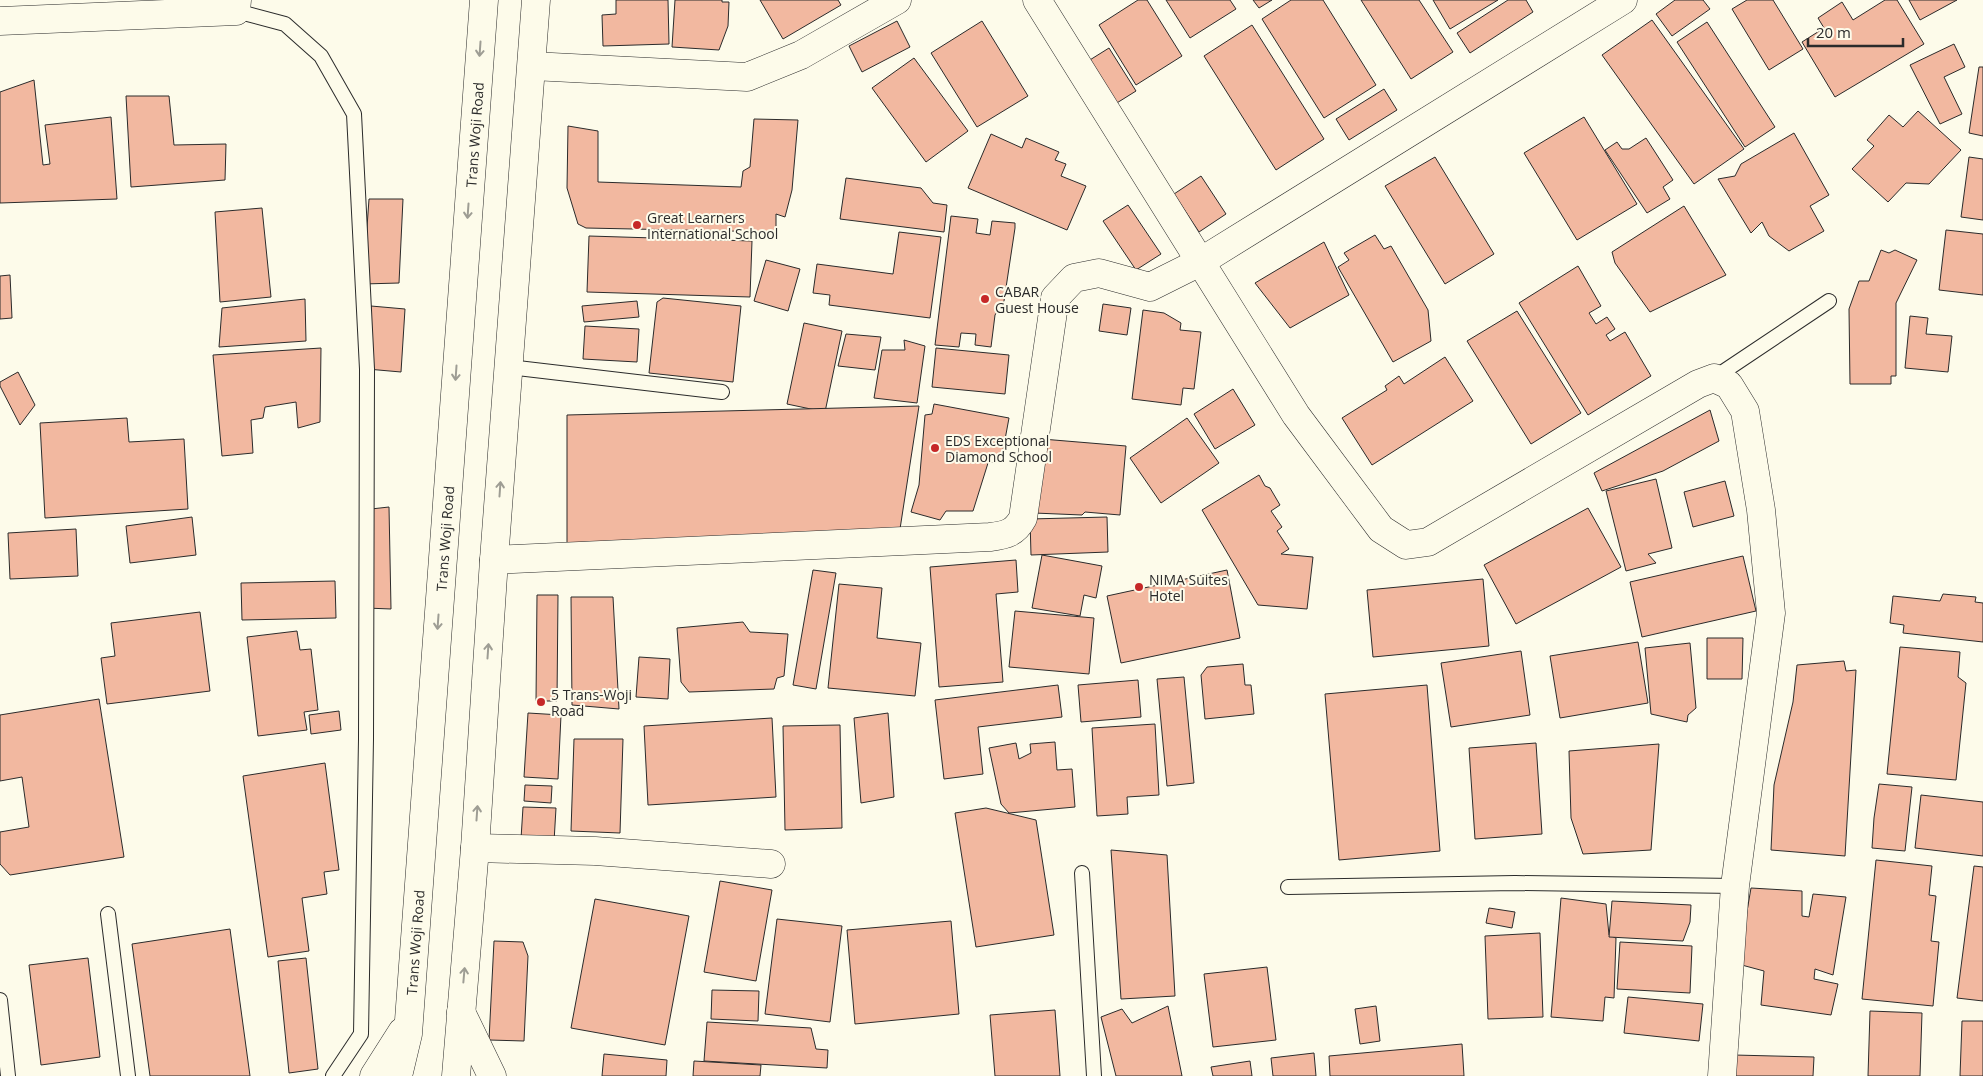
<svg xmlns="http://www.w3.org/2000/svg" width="1983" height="1076" viewBox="0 0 1983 1076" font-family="'Open Sans',sans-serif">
<rect width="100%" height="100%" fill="#fdfbea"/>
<g fill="#f2b8a0" stroke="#2b2b2b">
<path d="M616,0H668L669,44L603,46L602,15L616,14Z"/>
<path d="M675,0H722V2H729L728,26L719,50L672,47Z"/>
<path d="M760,0H838L841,5L783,39Z"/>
<path d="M1138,0H1147L1182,56L1136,85L1099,25Z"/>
<path d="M1166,0H1230L1236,9L1190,38Z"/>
<path d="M1253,0H1272L1259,8Z"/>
<path d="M1291,0H1323L1376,85L1324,118L1262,19Z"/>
<path d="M1361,0H1419L1453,52L1411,79Z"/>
<path d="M1433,0H1498L1450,29Z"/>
<path d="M1508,0H1526L1533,12L1470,53L1457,33Z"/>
<path d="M1675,0H1703L1710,9L1672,36L1656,14Z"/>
<path d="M1747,0H1773L1803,49L1769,70L1732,9Z"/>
<path d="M1885,0H1897L1924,44L1835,97L1802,42L1824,28L1818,18L1842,2L1853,20Z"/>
<path d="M1909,0H1957L1920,20Z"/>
<path d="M1652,20L1744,149L1694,184L1602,55Z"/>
<path d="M897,21L910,47L862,72L849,46Z"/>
<path d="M982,21L1028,96L977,127L931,53Z"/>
<path d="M1707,22L1775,127L1745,147L1677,42Z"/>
<path d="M1252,25L1324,139L1276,170L1204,56Z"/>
<path d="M1954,44L1965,67L1944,77L1962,114L1940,124L1910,65Z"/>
<path d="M1109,48L1136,91L1112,106L1085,63Z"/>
<path d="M914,58L968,131L926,162L872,88Z"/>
<path d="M1979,67H1983V136L1969,133Z"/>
<path d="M34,80L43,165L50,164L45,125L111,117L117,199L0,203V92Z"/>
<path d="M1384,89L1397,110L1349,140L1336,119Z"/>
<path d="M126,96H169L174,145L226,144L225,180L131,187Z"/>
<path d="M1918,111L1961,150L1929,184L1906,183L1888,202L1852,169L1874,146L1867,140L1889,115L1903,127Z"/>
<path d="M1584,117L1637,204L1577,240L1524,153Z"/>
<path d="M754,119L798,120L792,190L785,217L776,214V232L586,228L578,224L567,188L568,126L598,131V182L741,187L743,171L750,167Z"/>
<path d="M1794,133L1829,195L1810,206L1824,231L1789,251L1769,236L1762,222L1751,233L1718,179L1735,176L1741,164Z"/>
<path d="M991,134L1022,148L1026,138L1059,152L1055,160L1066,164L1061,176L1086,186L1067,230L968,188Z"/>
<path d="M1646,138L1673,180L1663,187L1670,199L1647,213L1605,150L1617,142L1622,149H1629Z"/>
<path d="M1435,157L1494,254L1445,284L1385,186Z"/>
<path d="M1969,157L1983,159V220L1961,217Z"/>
<path d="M1201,176L1226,214L1199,232L1174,194Z"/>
<path d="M846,178L921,188L933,203L947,205L944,232L840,219Z"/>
<path d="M369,199H403L399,283L363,284Z"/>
<path d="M1128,205L1161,254L1136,270L1103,221Z"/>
<path d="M1684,206L1726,275L1650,312L1615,263L1612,252Z"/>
<path d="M262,208L271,297L220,302L215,212Z"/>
<path d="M951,216L978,219L976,233L990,235L992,221L1015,223V228L1004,301L995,315L991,347L975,345L976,334L961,333L959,347L935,345Z"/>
<path d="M1946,230L1983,234V295L1939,290Z"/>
<path d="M899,232L941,237L930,318L829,305L830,295L813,293L817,264L893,274Z"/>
<path d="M1375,235L1384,249L1391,246L1428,310L1431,341L1393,362L1338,267L1349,260L1344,253Z"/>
<path d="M589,236L752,241L750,297L587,292Z"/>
<path d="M1324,242L1349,295L1290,328L1255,283Z"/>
<path d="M1881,250L1889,253L1895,250L1917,260L1896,303V376H1891V384H1850L1849,309L1859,281H1869Z"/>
<path d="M766,260L800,269L788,311L754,301Z"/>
<path d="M1578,266L1601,306L1589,313L1596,324L1607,317L1615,329L1606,335L1610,341L1625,332L1651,376L1588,415L1519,303Z"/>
<path d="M10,275L12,318L0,319V276Z"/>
<path d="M663,298L741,306L733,382L649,373L657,302Z"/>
<path d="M305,299L306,341L219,347L222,308Z"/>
<path d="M637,301L639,317L584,322L582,306Z"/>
<path d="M1103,304L1131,308L1127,335L1099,331Z"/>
<path d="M371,306L405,309L401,372L367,369Z"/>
<path d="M1143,310L1164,313L1181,323L1180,330L1201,332L1194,389L1183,388L1181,405L1132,399Z"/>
<path d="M1517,311L1581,413L1531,444L1467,341Z"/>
<path d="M1910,316L1928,318L1926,334L1952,336L1948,372L1905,368Z"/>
<path d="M804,323L842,331L825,412L787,404Z"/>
<path d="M585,326L639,329L637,362L583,359Z"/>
<path d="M846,334L881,337L875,370L838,366Z"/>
<path d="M904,340L925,346L917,403L874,398L882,350H905Z"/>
<path d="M321,348L320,422L298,428L296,402L265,407L263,418L251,420L253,453L222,456L213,355Z"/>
<path d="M936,348L1009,355L1005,394L932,387Z"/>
<path d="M1445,357L1473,401L1372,465L1342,418L1387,390L1385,386L1399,376L1404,384Z"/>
<path d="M18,372L35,405L20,425L0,386V382Z"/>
<path d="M1233,389L1255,425L1215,449L1194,414Z"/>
<path d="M934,404L1009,418L1001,461L988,463L973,511H946L940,520L911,512L919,485L925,415L932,414Z"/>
<path d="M919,406L900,529L567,543V415Z"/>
<path d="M1710,410L1719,441L1663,471L1602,491L1594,473Z"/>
<path d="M127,418L129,442L184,439L188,509L45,518L40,423Z"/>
<path d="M1187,418L1219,463L1161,503L1130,458Z"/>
<path d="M1042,439L1126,446L1120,515L1085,512L1082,515L1034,513Z"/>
<path d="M1259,475L1265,486L1270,488L1280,505L1271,511L1282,527L1277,531L1289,549L1281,554L1313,557L1307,609L1258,605L1202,510Z"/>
<path d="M1656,479L1672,548L1648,554L1656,563L1626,571L1606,491Z"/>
<path d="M1725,481L1734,516L1693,527L1684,492Z"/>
<path d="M389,507L391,609L366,608L362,510Z"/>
<path d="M1588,508L1621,567L1516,624L1484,565Z"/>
<path d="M192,517L196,555L130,563L126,526Z"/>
<path d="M1107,517L1108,552L1031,555L1030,519Z"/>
<path d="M76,529L78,576L10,579L8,533Z"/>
<path d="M1042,555L1102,566L1096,598L1084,595L1080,616L1032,608Z"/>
<path d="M1743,556L1756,611L1642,637L1630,582Z"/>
<path d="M1016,560L1018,592L996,594L1003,682L939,687L930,567Z"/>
<path d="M813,570L836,573L816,689L793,685Z"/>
<path d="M1227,570L1240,638L1121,663L1107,596Z"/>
<path d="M1483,579L1489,646L1373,657L1367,590Z"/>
<path d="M335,581L336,618L242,620L241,583Z"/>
<path d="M839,584L882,588L877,638L921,643L915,696L828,688Z"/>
<path d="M1943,594L1976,597L1975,602L1983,603V642L1903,633L1904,625L1890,623L1893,596L1940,601Z"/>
<path d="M537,595H558L557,701H536Z"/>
<path d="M571,597H613L619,709L572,705Z"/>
<path d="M1015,611L1094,618L1089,674L1009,667Z"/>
<path d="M200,612L210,691L107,704L101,658L115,656L111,623Z"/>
<path d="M743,622L750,632L788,634L784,676L777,678L774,689L689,692L681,682L677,628Z"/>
<path d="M297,631L300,650L311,649L318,710L304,712L307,730L258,736L247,637Z"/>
<path d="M1707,638H1743L1742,679H1707Z"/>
<path d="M1638,642L1648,703L1560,718L1550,656Z"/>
<path d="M1690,643L1696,708L1688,715L1687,722L1651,714L1645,648Z"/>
<path d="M1900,647L1960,652L1958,677L1966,683L1956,780L1887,774Z"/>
<path d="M1521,651L1530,715L1451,727L1441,663Z"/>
<path d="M639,657L670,659L668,699L636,697Z"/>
<path d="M1844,661L1846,671L1856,670L1845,856L1771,850L1774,785L1793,702L1797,665Z"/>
<path d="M1243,664L1245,685H1251L1254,714L1205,719L1201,675L1207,667Z"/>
<path d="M1184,677L1194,783L1167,786L1157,679Z"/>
<path d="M1138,680L1141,717L1081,722L1078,685Z"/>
<path d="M1058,685L1062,717L978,727L983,774L944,779L935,700Z"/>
<path d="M1427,685L1440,851L1339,860L1325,694Z"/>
<path d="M99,699L124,857L10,875L0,864V832L29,827L22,777L0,781V715Z"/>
<path d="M339,711L341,730L311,734L309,715Z"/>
<path d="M528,713L561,715L558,779L524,777Z"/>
<path d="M888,713L894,797L861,803L854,718Z"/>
<path d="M772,718L776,797L648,805L644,726Z"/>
<path d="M1155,724L1159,795L1127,797L1128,814L1097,816L1092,728Z"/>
<path d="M840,725L842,828L785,830L783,726Z"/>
<path d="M574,739H623L620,833L571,831Z"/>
<path d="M1055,742L1057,770L1072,769L1075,807L1009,813L1001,804L989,748L1016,743L1019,759L1031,753L1030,744Z"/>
<path d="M1536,743L1542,834L1475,839L1469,748Z"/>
<path d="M1659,744L1651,850L1583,854L1571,818L1569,751Z"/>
<path d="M325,763L339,870L324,872L327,894L302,898L309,951L268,957L243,776Z"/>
<path d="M1879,784L1912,787L1905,851L1872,848L1874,818Z"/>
<path d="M525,785L552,786L551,803L524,801Z"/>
<path d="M1921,795L1983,802V856L1915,848Z"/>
<path d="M523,807L556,808L554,842L521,839Z"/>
<path d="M986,808L1036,820L1054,935L976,947L955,813Z"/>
<path d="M1111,850L1167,855L1175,996L1121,999Z"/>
<path d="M1876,860L1932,866L1929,895L1936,896L1931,941L1939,942L1933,1006L1862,999Z"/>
<path d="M1974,866L1983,867V1001L1957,998Z"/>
<path d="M720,881L772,890L756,981L704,972Z"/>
<path d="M1751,888L1802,891V916L1809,917L1813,894L1846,897L1833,975L1815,969L1814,979L1838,984L1831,1015L1761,1005L1764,971L1738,964Z"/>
<path d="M1561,898L1606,904L1609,935L1616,938L1614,998L1605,997L1603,1021L1551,1017Z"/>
<path d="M595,899L689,916L665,1045L571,1028Z"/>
<path d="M1612,901L1691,905L1690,922L1683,941L1609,937Z"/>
<path d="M1489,908L1515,912L1512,928L1486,923Z"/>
<path d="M777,919L842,926L830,1022L765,1014Z"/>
<path d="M951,921L959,1014L855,1024L847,930Z"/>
<path d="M230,929L250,1076H150L132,944Z"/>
<path d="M1540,933L1543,1017L1488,1019L1485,936Z"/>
<path d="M494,941L523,942L528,956L524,1041L489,1040Z"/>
<path d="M1620,942L1692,946L1690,993L1617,989Z"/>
<path d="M88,958L100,1057L41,1065L29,965Z"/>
<path d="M306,958L318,1069L289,1073L278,961Z"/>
<path d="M1267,967L1276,1040L1213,1047L1204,974Z"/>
<path d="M712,990L759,991L758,1021L711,1019Z"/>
<path d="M1628,997L1703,1004L1699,1041L1624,1033Z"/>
<path d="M1168,1006L1182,1076H1116L1101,1017L1122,1009L1132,1023Z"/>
<path d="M1376,1006L1380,1041L1360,1044L1355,1009Z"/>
<path d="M1055,1010L1060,1076H995L990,1015Z"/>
<path d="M1870,1011L1922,1013L1920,1076H1868Z"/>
<path d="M1962,1021H1983V1076H1960Z"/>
<path d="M707,1022L811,1028L816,1049L828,1050L827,1068L704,1061Z"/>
<path d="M1462,1044L1464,1076H1330L1329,1056Z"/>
<path d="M1314,1053L1316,1076H1273L1271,1058Z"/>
<path d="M604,1054L667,1060L666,1076H602Z"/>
<path d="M1734,1055L1814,1057L1813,1076H1733Z"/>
<path d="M694,1061L761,1065L760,1076H693Z"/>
<path d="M1250,1061L1252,1076H1213L1211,1067Z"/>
</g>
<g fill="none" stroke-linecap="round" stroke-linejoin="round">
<g stroke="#2b2b2b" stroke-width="16">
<g id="service">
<path d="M236,11L285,24L321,56L354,114L367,369L366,739L361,1034L333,1076"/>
<path d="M509,367L722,392"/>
<path d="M1714,378L1829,301"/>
<path d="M1082,873L1094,1076"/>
<path d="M1288,887L1515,883L1735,886"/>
<path d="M108,914L128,1076"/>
<path d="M0,1000L8,1076"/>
</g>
</g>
<g stroke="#2b2b2b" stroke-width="29">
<g id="minor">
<path d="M1037,0L1296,415L1381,529L1406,545L1428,542L1698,384L1714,378L1729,385L1745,411L1761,510L1771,613L1735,886L1722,1076"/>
<path d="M0,21L236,11L237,0"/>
<path d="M532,66L747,77L801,55L897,0"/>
<path d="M494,560L990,537C1006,535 1015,533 1023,518L1055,298L1074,278L1099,273L1150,287L1200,262L1623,0"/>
<path d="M475,848L595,851L771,864"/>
</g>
</g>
<g stroke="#2b2b2b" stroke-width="29">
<g id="secondary">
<path d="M461,1012L492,1076"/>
<path d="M374,1076L402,1032"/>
<path id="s1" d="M398,1076L408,1034L484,0"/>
<path d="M456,1076L475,848L494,560L536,0"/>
</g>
</g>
<use href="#service" stroke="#fdfbea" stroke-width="14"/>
<use href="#minor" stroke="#fdfbea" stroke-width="28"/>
<use href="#secondary" stroke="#fdfbea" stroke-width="28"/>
</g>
<defs><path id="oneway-shaft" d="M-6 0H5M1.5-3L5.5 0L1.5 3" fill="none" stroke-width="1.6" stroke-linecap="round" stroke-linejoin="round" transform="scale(1.25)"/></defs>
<g stroke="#9e9d94">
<use href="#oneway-shaft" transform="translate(480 49) rotate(94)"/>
<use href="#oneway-shaft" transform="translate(468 211) rotate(94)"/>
<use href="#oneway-shaft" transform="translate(456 373) rotate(94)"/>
<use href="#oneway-shaft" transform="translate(500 489) rotate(-86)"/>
<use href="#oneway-shaft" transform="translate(438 622) rotate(94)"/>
<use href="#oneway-shaft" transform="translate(488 651) rotate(-86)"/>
<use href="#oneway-shaft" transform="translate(477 813) rotate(-86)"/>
<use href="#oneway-shaft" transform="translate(464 975) rotate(-85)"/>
</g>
<g fill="#c62828" stroke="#fdfbea" stroke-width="2">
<circle cx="637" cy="225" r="5"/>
<circle cx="985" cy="299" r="5"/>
<circle cx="935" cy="448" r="5"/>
<circle cx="1139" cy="587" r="5"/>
<circle cx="541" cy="702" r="5"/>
</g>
<g text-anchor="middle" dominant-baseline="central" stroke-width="4" stroke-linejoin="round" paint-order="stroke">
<g font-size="14" fill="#2b2b2b" stroke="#fdfbea">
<text stroke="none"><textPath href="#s1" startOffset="945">Trans Woji Road</textPath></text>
<text stroke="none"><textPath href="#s1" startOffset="540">Trans Woji Road</textPath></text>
<text stroke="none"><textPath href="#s1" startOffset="135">Trans Woji Road</textPath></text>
</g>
<g font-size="14" fill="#2b2b2b" stroke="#fdfbea" text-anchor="start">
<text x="647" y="217">Great Learners<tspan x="647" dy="16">International School</tspan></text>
<text x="995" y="291">CABAR<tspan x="995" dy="16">Guest House</tspan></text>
<text x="945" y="440">EDS Exceptional<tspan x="945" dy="16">Diamond School</tspan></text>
<text x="1149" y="579">NIMA Suites<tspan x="1149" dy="16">Hotel</tspan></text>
<text x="551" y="694">5 Trans-Woji<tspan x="551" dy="16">Road</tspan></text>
</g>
</g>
<path d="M1808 38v8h95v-8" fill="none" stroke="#2b2b2b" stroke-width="2.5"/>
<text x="1816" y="38" font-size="15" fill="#2b2b2b" stroke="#fdfbea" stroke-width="4" paint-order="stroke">20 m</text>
</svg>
